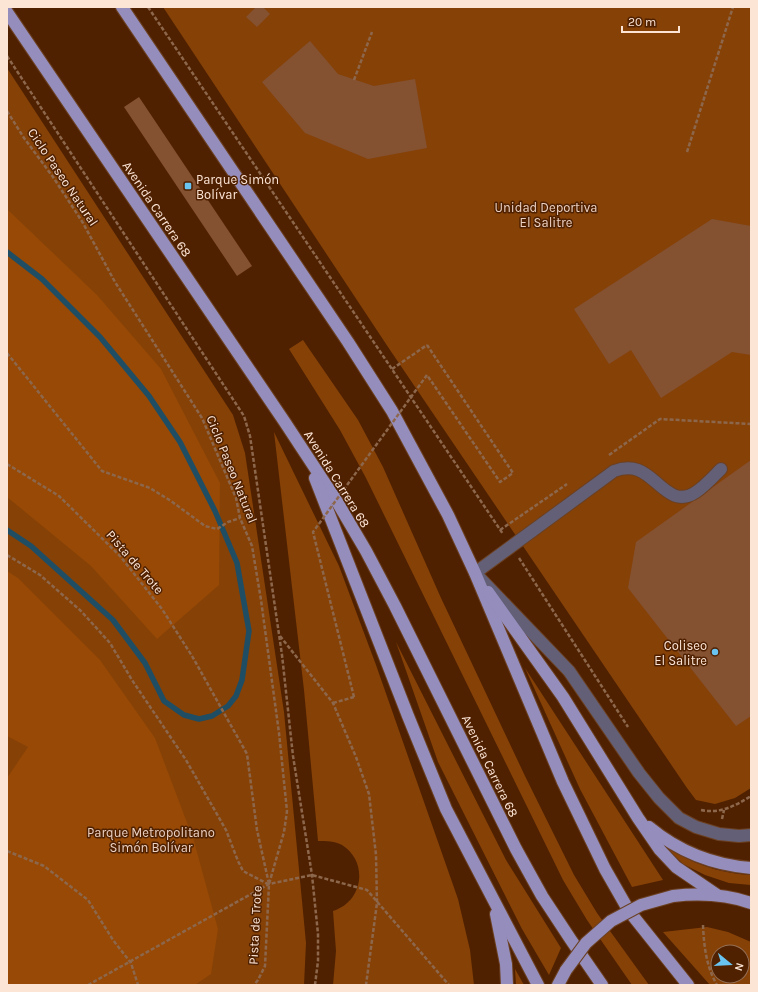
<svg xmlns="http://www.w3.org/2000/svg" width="758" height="992" viewBox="0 0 758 992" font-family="Karla,sans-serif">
<rect width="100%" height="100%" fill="#4f2100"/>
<g fill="#864107" fill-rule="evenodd">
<path d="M163,7H751V788L735,798L715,804L696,800L687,788L388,347Z"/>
<path d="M7,68L233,415L245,453L284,712L306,943L304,985H7Z"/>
<path d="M303,340L358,420L383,467L441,598L525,776L574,875L597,913L649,985H632L587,920L563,880L366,478L340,430L289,349Z"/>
<path d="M274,432L339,566L376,665L458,899L470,950L474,985H333L336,951L333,911C363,902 369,862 342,845C335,841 326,841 318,841L304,690Z"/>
<path d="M396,642L506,860L561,948L549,975L522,929L438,762Z"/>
<path d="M525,668L663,880L632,887L580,789Z"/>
<path d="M663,845C691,863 717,873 751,875V885L729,883L705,875L683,864Z"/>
<path d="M707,927L728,932L751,942V985H710L663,932ZM718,952H742V976H718Z"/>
<path d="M515,969L524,985H516Z"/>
</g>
<g fill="#974905">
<path d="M7,209L97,295L161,369L220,483L219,585L157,639L91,566L7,497Z"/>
<path d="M7,571L18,578L100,660L155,738L194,841L218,929L211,974L195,985H7V778L28,747L7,736Z"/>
</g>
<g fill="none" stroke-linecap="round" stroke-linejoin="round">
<path stroke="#1f4e64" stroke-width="5.5" d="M7,252L42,279L100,337L149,396L180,442L215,511L237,563L249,631L242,680L236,696L228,706L212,716L199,719L184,715L164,701L145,663L113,620L31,546L7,530"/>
</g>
<g fill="#845131">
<path d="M256,7H263L270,14L257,27L246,17Z"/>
<path d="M310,41L338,74L374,86L415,79L427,148L368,159L305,133L262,82Z"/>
<path d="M139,97L252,266L237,276L124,107Z"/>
<path d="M712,219L751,226V355L732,352L661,398L631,350L609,364L574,309Z"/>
<path d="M751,460V716L736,726L628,588L636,542Z"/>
</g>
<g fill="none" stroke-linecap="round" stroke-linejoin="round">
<g stroke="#6b4022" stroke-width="14">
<path id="minor" d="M721,469C713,477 705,486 696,492C671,509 658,477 638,470C630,467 622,468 614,471L475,573L569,671L639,773L659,798L679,818L696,827L719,834L739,836L751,835"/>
</g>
<g stroke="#6b4022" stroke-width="14">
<g id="major">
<path d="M122,7L348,342L392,411L448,515L475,573L563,782L605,869L629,911L688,985"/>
<path d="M7,12L284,421L336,500L366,551L395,606L516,849L542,896L571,940L602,985"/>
<path d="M315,478L408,716L446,809L538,985"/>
<path d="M488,592L563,697L638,818L660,850L676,867L717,895"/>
<path d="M649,827C678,851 714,865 751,868"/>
<path d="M673,896C700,893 725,894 751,903"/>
<path d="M496,914L506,964L507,985"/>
<path d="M558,985L566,970"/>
</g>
</g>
<g stroke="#8d674c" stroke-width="2.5" stroke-dasharray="4 2" stroke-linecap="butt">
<path d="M148,7L503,534"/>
<path d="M7,56L244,416L250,436L282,655L293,756L312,875L318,934V961L315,985"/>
<path d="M354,80L372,32"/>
<path d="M7,111L24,138L53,177L83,223L115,282L202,418L236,498L240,518L252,546L261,600L279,733L287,811L284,832L269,884"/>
<path d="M687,152L733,7"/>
<path d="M7,353L102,471L150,488L171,501L205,526L217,529L228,522L240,518"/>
<path d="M392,369L427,345"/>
<path d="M609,455L660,419L751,424"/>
<path d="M7,464L59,496L120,556L162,609L192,656L247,754L257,830L269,884L265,966L258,980L254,985"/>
<path d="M500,530L567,484"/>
<path d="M7,555L40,575L81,611L110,643L132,680L186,760L226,830L238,861L243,871L268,884"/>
<path d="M519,558L628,727"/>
<path d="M280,636L333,703L356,757L369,794L376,855L377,903L366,985"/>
<path d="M333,703L354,697"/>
<path d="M701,810C720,814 735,806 751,796"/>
<path d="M722,819L724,810"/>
<path d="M7,851L44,866L88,900L113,940L131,963L138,985"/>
<path d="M703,925C704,946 706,966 717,985"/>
<path d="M88,985L269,884L312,875L367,890L449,985"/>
</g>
<use href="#minor" stroke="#635f77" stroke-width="12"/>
<use href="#major" stroke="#958dbc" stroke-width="12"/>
<g stroke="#6b4022" stroke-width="14" stroke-linecap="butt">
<path id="major-bridge" d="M566,970L586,943L611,921L641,905L673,896"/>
</g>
<path stroke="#8d674c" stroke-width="2.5" stroke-dasharray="4 2" stroke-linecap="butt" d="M354,697L313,532L427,375L500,482L513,473L427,345"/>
<use href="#major-bridge" stroke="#958dbc" stroke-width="12"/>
</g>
<g fill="#69c4f1" stroke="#4f2100" stroke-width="1.5">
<rect x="184" y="182" width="8" height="8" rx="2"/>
<circle cx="715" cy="652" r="4"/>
</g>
<g text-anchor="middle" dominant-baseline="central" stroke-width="3" stroke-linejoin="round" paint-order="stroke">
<g font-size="13" fill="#fde5d6" stroke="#4f2100">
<text transform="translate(63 177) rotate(56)">Ciclo Paseo Natural</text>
<text transform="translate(157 209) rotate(56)">Avenida Carrera 68</text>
<text transform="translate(232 469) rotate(68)">Ciclo Paseo Natural</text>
<text transform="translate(337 479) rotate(58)">Avenida Carrera 68</text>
<text transform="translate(135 562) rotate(49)">Pista de Trote</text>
<text transform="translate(490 766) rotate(64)">Avenida Carrera 68</text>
<text transform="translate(255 925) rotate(-87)">Pista de Trote</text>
</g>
<g font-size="13" fill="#fde5d6" stroke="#4f2100" text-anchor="start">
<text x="196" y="179">Parque Simón<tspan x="196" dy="15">Bolívar</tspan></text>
<text x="707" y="645" text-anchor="end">Coliseo<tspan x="707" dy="15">El Salitre</tspan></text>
</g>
<g font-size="13" fill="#edd1c2" stroke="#4f2100">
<text x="546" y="207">Unidad Deportiva<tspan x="546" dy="15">El Salitre</tspan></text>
<text x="151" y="832">Parque Metropolitano<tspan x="151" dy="15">Simón Bolívar</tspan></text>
</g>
</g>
<rect width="758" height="992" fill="none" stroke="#fde5d6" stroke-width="16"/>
<g transform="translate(730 964) rotate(108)"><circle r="19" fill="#4f2100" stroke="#956f56"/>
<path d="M0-3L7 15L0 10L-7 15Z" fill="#69c4f1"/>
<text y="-6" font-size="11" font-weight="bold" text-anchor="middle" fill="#fde5d6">N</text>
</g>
<path d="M622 26v6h57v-6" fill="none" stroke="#fde5d6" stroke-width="2"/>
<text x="628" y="26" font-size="12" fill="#fde5d6" stroke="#4f2100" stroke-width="3" paint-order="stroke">20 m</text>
</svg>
